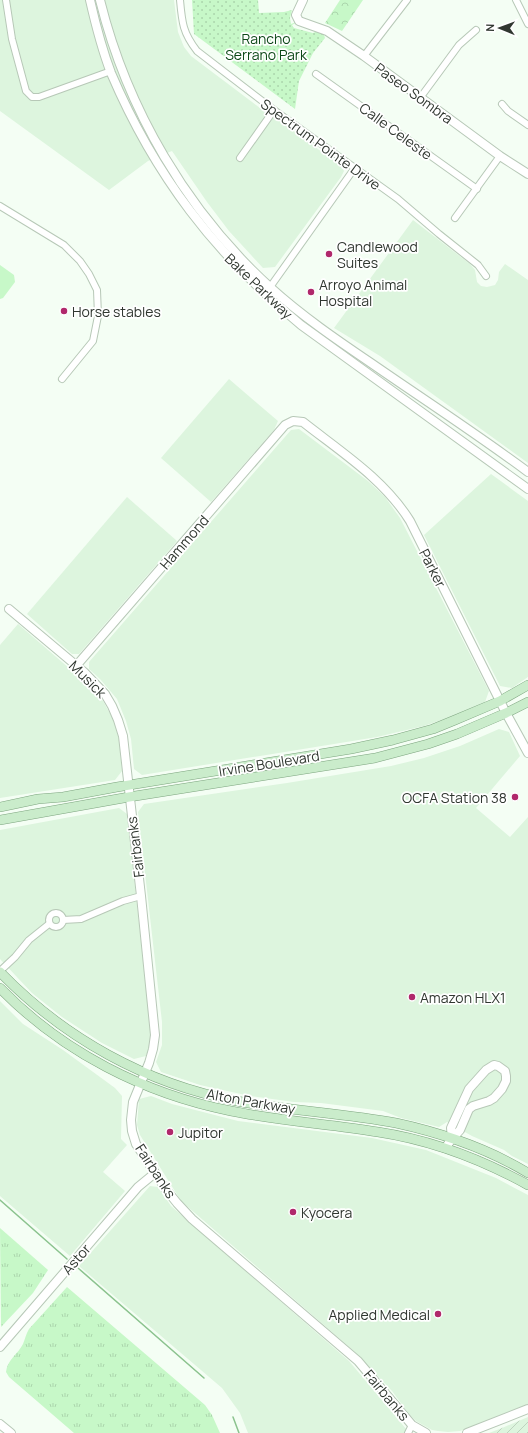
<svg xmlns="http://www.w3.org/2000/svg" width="528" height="1433" viewBox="0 0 528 1433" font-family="Manrope,sans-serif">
<defs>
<pattern id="industrial-furrows" width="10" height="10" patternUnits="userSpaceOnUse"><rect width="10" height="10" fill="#ddf5de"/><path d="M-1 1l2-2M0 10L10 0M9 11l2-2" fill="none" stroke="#bed3bf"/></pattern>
<pattern id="grass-tufts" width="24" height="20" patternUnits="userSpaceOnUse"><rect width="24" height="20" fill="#c7f8c8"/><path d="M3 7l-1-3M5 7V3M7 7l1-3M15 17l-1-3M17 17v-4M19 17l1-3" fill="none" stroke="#abd5ac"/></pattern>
<pattern id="forest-crowns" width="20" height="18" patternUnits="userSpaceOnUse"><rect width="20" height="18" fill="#c7f8c8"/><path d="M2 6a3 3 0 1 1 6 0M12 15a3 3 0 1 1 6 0" fill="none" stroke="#abd5ac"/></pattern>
<pattern id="park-dots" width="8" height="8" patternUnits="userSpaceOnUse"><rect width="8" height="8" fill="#c7f8c8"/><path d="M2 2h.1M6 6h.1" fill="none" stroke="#abd5ac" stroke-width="1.8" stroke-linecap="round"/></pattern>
</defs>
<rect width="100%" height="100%" fill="#f4fef4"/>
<g fill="#ddf5de">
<path d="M0,0H174L178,32L184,47L191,56L264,111L283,123L342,167L344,171L341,177L275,267L263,268L229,231L207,202L172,151L148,161L109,190L0,111Z"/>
<path d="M413,220L470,264L475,270L477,282L481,286L487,287L495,285L498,280L499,272L505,264L528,280V463L380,356L334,328Z"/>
<path d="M229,379L278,421L274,430L211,502L161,458Z"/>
<path d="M299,429L368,481L385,497L400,518L489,691L485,702L450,717L424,726L377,737L142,775L134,769L131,739L126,721L117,699L100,679L89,669V662L291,430Z"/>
<path d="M491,474L528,501V677L512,688L500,686L424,535Z"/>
<path d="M127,497L177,541L79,654H72L27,614Z"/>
<path d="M18,624L92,688L103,701L113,719L119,739L122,771L115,780L0,798V645Z"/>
<path d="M499,729L509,732L520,756L476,808L510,837L528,817V1164L512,1156L504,1150L472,1136L447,1122L439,1127L401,1118L383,1111L321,1103L294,1102L250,1096L200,1085L161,1072L156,1062L162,1045V1022L138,812L144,804L287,783L391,766L424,758L460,746Z"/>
<path d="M119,808L127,814L151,1033L150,1045L146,1056L134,1059L102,1043L62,1017L32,993L0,959V830Z"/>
<path d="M0,1001L23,1024L63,1050L115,1088L122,1096L121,1139L127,1145L103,1172L125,1191L70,1256L0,1196Z"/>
<path d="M151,1096L172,1104L238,1121L372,1138L426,1150L496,1178L528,1195V1404L460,1431L448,1432L438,1431L432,1430L416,1421L409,1414L392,1391L355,1352L181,1201L140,1135L137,1125L139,1099Z"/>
<path d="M150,1186L158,1187L171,1206L349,1361L407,1430L405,1433H248L240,1413L222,1388L79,1266Z"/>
</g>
<path fill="url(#industrial-furrows)" d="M528,1417V1433H489L502,1428Z"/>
<g fill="url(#grass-tufts)">
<path d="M0,1228L48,1270L33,1293L1,1327Z"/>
<path d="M67,1287L205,1405L212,1415L220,1433H74L9,1377L6,1372C7,1360 18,1354 23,1344C25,1339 26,1334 29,1329Z"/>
</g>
<path fill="url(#forest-crowns)" d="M340,0H363L342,31L325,23Z"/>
<path fill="url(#park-dots)" d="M192,0H258L259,13L284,12L292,10L290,18L291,24L299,21L292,25L294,28L313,33L322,29L325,38L313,53L299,81L295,109L194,34Z"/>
<path fill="#c7f8c8" d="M0,265L14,275L15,282L3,298L0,299Z"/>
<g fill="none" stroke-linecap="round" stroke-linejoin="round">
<g stroke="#8bc38e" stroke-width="1.5">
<path d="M0,1200L67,1259"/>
<path d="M78,1268L204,1378"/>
<path d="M233,1417L239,1433"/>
</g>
<g stroke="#b7c8b7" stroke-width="8">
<g id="street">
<path d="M6,0L12,39L26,91L32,97H39L111,71"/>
<path d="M180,0C182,23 183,33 197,51L274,110L398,199L439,234L478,265L486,276"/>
<path d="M516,0L528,24"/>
<path d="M364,56L407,0"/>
<path d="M316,74L477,189"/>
<path d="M420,98L459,45L476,30"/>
<path d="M502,104L508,111L528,125"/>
<path d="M240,158L274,110"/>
<path d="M0,206L64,245L80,261L89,274L97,290L98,316L93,341L62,379"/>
<path d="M455,218L500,156"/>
<path d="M268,290L354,169"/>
<circle cx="56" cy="920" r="7"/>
<path d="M63,920L81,919L123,901L141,896"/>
<path d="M0,971L15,957L29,940L49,924"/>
<path d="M408,1433L412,1425"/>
</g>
</g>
<g stroke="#b7c8b7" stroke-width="10">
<g id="secondary">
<path d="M90,0C95,22 103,52 111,73C155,176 215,254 301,325L528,489"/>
<path d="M100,0C127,109 187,212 271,288C302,316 337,340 371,363C423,399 477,434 528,472"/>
<path d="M303,0L296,15L299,21L327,31L364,56L500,156L528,174"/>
<path d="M9,609L84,672L105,694L112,706L118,720L123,736L141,896L155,1035L153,1049L149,1063L133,1102L131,1120L132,1131L136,1144L165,1188L177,1203L192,1219L358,1361L412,1425L426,1433"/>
<path d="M76,666L285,425L293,421L303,422C341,452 384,479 410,521L506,713L528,753"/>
<path d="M445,1148L452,1139L460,1130L469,1109L473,1106L489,1101L494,1098L502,1089L506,1081V1076L505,1071L498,1066L494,1065L486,1070L469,1089L451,1128L452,1139"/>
<path d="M0,1347L138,1187L155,1173"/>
<path d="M0,1424L11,1433"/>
<path d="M467,1433L528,1409"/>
</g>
</g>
<g stroke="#7da47f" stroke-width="10">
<g id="primary">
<path d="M0,807L38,799L63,797L117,787L351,749L393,740L433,729L455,720L500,701L528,685"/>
<path d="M0,820L129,797L375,758L428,744L457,734L506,713L528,702"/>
<path d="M0,972C64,1038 146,1084 237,1101C290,1111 343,1113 396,1123C442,1133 487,1148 528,1173"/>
<path d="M0,988C62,1052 145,1094 231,1111C280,1121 329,1124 378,1132C431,1140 481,1159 528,1185"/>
</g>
</g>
<use href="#street" stroke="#fff" stroke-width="6"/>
<use href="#secondary" stroke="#fff" stroke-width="8"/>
<use href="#primary" stroke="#caeccb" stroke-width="9"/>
</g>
<g fill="#b0286b" stroke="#fff" stroke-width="1.5">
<circle cx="329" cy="254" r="4"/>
<circle cx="311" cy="292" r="4"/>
<circle cx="64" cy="311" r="4"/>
<circle cx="515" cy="797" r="4"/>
<circle cx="412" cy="997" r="4"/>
<circle cx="170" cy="1132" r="4"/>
<circle cx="293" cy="1212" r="4"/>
<circle cx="438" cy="1314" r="4"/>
</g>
<g text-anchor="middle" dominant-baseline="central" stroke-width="3.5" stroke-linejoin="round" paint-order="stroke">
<g font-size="14" fill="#0d4918" stroke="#fff">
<text x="266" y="38">Rancho<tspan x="266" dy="16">Serrano Park</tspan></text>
</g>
<g font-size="14" fill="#303730" stroke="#fff">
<text transform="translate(414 93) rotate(36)">Paseo Sombra</text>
<text transform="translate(396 131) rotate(36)">Calle Celeste</text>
<text transform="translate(321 144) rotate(36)">Spectrum Pointe Drive</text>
<text transform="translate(259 286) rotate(44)">Bake Parkway</text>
<text transform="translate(184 542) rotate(-49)">Hammond</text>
<text transform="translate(433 568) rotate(63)">Parker</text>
<text transform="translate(88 679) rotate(45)">Musick</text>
<text transform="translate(269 763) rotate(-9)">Irvine Boulevard</text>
<text transform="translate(135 847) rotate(-97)">Fairbanks</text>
<text transform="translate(251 1101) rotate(10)">Alton Parkway</text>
<text transform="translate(156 1171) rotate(57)">Fairbanks</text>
<text transform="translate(76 1259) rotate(-49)">Astor</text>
<text transform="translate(387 1395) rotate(50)">Fairbanks</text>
</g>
<g font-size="14" fill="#303730" stroke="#fff" text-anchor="start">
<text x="337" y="246">Candlewood<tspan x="337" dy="16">Suites</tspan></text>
<text x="319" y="284">Arroyo Animal<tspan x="319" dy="16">Hospital</tspan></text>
<text x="72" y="311">Horse stables</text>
<text x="507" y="797" text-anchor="end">OCFA Station 38</text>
<text x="420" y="997">Amazon HLX1</text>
<text x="178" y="1132">Jupitor</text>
<text x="301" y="1212">Kyocera</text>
<text x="430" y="1314" text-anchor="end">Applied Medical</text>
</g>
</g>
<g transform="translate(500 28) rotate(271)" stroke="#ffffff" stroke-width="3" paint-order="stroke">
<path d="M0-3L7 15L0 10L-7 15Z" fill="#303730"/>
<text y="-6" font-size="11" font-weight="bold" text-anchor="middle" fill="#303730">N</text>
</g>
</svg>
